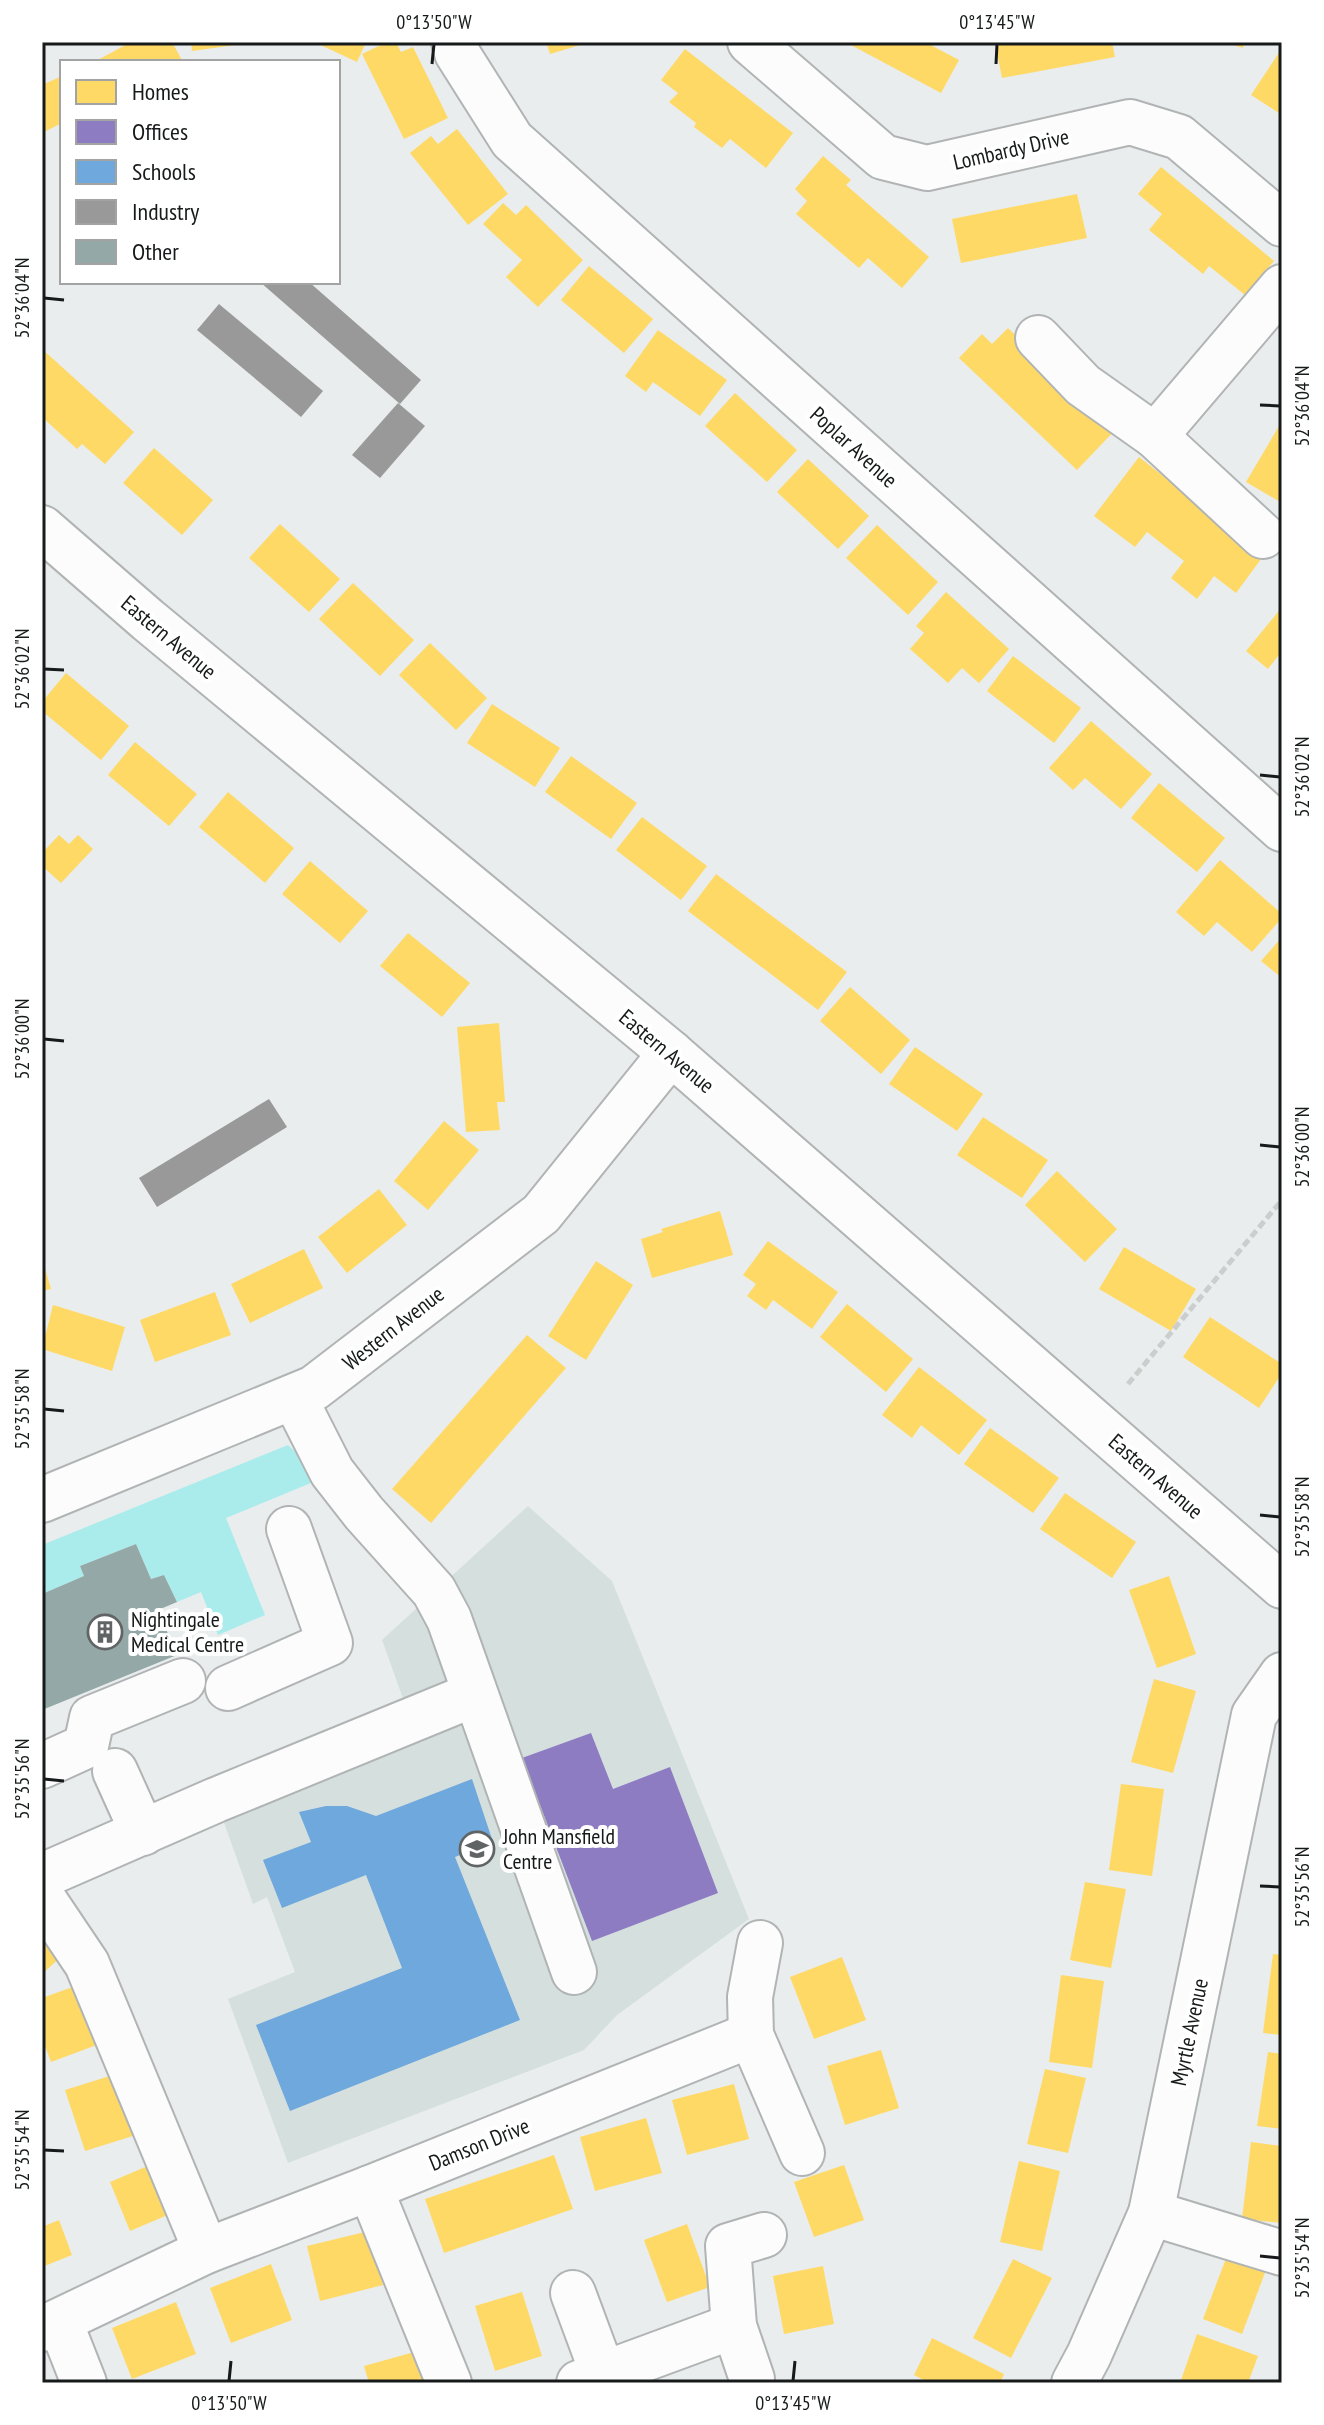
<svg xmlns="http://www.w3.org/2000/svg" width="1324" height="2425" viewBox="0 0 1324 2425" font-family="'PT Sans Narrow',sans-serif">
<rect width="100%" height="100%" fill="#e9eded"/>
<path fill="#d4dfde" d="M528,1506L612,1581L749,1919L617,2015L584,2050L288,2163L228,1999L295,1972L267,1897L253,1904L216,1800L405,1704L382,1640Z"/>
<path fill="#aaecec" d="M288,1445L323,1478L226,1518L265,1615L218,1635L201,1592L177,1602L164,1575L151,1579L136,1544L80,1566L84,1576L42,1594V1545Z"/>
<g fill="#ffd966">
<path d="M131,42H172L183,62H94Z"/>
<path d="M191,42H243V44L192,51Z"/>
<path d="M314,42H366L357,62Z"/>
<path d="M387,42H396L401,52L413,47L448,118L404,139L362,54Z"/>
<path d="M546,42H587V43L550,54Z"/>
<path d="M850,42H925L959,60L941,93L849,44Z"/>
<path d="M995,42H1112L1115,57L1002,78Z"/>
<path d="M1223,42H1244L1243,48Z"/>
<path d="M1282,48V115L1251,95Z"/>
<path d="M685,49L793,133L766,168L730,139L722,148L694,127L696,123L669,102L678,93L661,80Z"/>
<path d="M62,76V123L42,133V85Z"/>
<path d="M457,129L508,194L468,225L410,153L431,136L438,144Z"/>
<path d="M823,156L851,180L846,185L929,257L902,288L868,258L859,268L796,214L807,201L795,189Z"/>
<path d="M1161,167L1274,261L1245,295L1209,266L1203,274L1149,230L1162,214L1138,194Z"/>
<path d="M1077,194L1087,238L961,263L952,219Z"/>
<path d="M503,203L516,215L526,205L583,260L538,307L506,277L522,260L483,224Z"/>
<path d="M589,266L653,319L624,353L561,300Z"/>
<path d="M1008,328L1089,406L1119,426L1077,470L959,358L982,334L992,344Z"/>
<path d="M658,330L727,380L700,416L653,382L646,392L625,376Z"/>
<path d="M42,349L134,432L105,464L82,444L77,449L42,417Z"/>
<path d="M735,393L797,450L767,482L705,426Z"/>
<path d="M1282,421V503L1246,482Z"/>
<path d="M154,448L213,500L182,535L123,483Z"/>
<path d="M1139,457L1264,555L1236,593L1214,576L1197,599L1171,578L1184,561L1147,532L1135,547L1094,516Z"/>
<path d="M808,459L869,516L838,549L777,492Z"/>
<path d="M280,524L340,579L309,612L249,558Z"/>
<path d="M877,525L938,582L908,615L846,558Z"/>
<path d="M353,583L414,640L380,676L319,619Z"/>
<path d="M946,592L1009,649L979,683L962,668L948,683L910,649L924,633L916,626Z"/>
<path d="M1282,607V660L1278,656L1268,669L1246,651Z"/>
<path d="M430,643L487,698L456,730L399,675Z"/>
<path d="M1013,656L1081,708L1054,743L987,691Z"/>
<path d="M66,673L129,726L101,760L42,711V702Z"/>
<path d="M492,704L560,748L535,787L467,743Z"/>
<path d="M1091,721L1152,774L1121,809L1085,778L1073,790L1049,768Z"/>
<path d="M135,742L197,794L169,826L108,775Z"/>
<path d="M571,756L637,803L611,839L545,792Z"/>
<path d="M1159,783L1225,838L1197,872L1131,818Z"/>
<path d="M228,792L294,848L265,883L199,827Z"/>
<path d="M642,817L707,866L681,900L616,850Z"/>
<path d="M59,835L69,844L78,835L93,849L61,883L42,866V853Z"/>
<path d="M1220,860L1282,914V918L1252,952L1217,922L1204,936L1176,912Z"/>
<path d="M310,861L368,911L340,943L282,894Z"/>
<path d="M716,874L847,972L818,1010L688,911Z"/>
<path d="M408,933L470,983L442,1017L380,966Z"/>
<path d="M1282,937V978L1261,961Z"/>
<path d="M850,987L910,1040L881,1074L820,1021Z"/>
<path d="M499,1023L505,1102H497L500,1130L466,1132L457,1027Z"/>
<path d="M915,1047L983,1094L957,1131L889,1084Z"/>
<path d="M983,1117L1048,1160L1022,1198L957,1155Z"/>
<path d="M444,1121L479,1150L428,1210L394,1181Z"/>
<path d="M1057,1171L1117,1229L1085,1262L1025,1205Z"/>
<path d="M379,1189L407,1225L347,1273L318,1237Z"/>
<path d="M720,1211L733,1255L652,1278L641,1239L663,1232L661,1229Z"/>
<path d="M768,1241L838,1292L812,1329L773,1300L766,1310L747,1296L756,1284L743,1275Z"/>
<path d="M1124,1247L1196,1289L1171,1331L1099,1289Z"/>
<path d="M304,1249L323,1288L250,1323L231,1284Z"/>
<path d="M42,1258L51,1289L42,1291Z"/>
<path d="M596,1261L633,1285L586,1360L548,1336Z"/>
<path d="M215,1292L231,1335L155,1362L140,1320Z"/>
<path d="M847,1304L913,1359L886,1392L820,1337Z"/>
<path d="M53,1305L125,1327L112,1371L42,1349Z"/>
<path d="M1210,1317L1282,1364V1373L1259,1408L1183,1357Z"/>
<path d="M527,1335L566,1368L431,1523L392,1489Z"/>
<path d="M919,1367L987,1420L959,1455L921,1425L912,1438L882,1415Z"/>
<path d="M990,1428L1059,1478L1033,1513L964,1464Z"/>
<path d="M1065,1493L1136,1542L1112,1578L1040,1529Z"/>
<path d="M1169,1576L1196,1654L1157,1668L1129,1590Z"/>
<path d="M1154,1679L1196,1691L1173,1773L1131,1762Z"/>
<path d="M1121,1784L1164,1789L1152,1876L1109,1870Z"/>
<path d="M1085,1882L1126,1889L1111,1968L1070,1960Z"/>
<path d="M42,1931L63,1955L42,1974Z"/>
<path d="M1273,1954L1282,1955V2035L1263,2033Z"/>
<path d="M842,1957L866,2020L814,2039L790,1977Z"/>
<path d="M1061,1975L1104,1981L1092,2068L1049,2062Z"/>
<path d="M81,1984L102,2043L51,2062L42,2038V1998Z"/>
<path d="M881,2050L899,2108L845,2125L827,2066Z"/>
<path d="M1268,2052L1282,2054V2129L1257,2126Z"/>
<path d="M1045,2069L1086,2078L1068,2153L1027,2144Z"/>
<path d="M116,2074L136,2135L85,2151L65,2090Z"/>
<path d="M734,2084L749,2139L687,2155L672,2100Z"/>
<path d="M646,2118L662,2173L595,2191L580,2137Z"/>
<path d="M1251,2142L1282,2146V2223L1242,2219Z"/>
<path d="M554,2155L573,2209L444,2253L425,2199Z"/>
<path d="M1019,2161L1060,2171L1042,2251L1000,2242Z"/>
<path d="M150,2165L170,2214L130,2231L110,2182Z"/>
<path d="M844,2165L864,2220L814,2237L794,2182Z"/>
<path d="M59,2220L72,2255L42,2267V2227Z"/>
<path d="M687,2224L710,2287L667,2302L644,2240Z"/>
<path d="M369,2231L383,2285L320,2301L307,2246Z"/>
<path d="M1230,2248L1269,2262L1242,2334L1203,2319Z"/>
<path d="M1013,2259L1052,2278L1011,2358L973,2338Z"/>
<path d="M271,2264L292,2320L231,2343L210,2288Z"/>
<path d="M823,2266L834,2324L784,2334L773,2276Z"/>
<path d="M522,2292L542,2356L495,2371L475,2306Z"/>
<path d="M176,2302L196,2354L132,2379L112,2328Z"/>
<path d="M1197,2334L1258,2356L1248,2383H1180Z"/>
<path d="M932,2338L1004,2374L1000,2383H929L914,2375Z"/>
<path d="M418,2351L428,2383H369L364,2366Z"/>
</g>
<path fill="#8e7cc3" d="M591,1733L613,1789L670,1767L718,1893L592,1941L522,1758Z"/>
<path fill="#6fa8dc" d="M472,1779L493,1842L455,1857L520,2020L290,2111L256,2025L402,1968L366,1875L282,1908L263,1860L311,1842L299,1812L326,1806H347L376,1816Z"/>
<g fill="#999">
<path d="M260,282H309L421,380L400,404Z"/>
<path d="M219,304L323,391L301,417L197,330Z"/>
<path d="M398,403L425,426L380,478L352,455Z"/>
<path d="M269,1099L287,1127L157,1207L139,1178Z"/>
</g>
<path fill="#94a8a8" d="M136,1544L151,1579L164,1575L177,1602L158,1610L177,1655L42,1710V1594L84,1576L80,1566Z"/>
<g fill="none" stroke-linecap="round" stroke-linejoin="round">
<g stroke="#b1b4b4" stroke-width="48">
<g id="minor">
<path d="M454,42L457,53L512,140L1282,829"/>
<path d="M750,42L883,157L927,168L1130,122L1179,137L1282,224"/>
<path d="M1038,338L1083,385L1155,436L1263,536"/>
<path d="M1155,436L1282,287"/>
<path d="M42,528L148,620L671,1053L1282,1586"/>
<path d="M294,1397L332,1472L364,1513L434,1591L449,1619L574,1972"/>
<path d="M42,1500L314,1388L541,1214L671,1053"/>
<path d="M228,1688L330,1643L289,1529"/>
<path d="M42,1766L86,1746L92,1718L183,1681"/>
<path d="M115,1771L143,1833"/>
<path d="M42,1876L216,1800L475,1694"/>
<path d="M42,1897L87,1964L206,2251L42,2329"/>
<path d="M760,1943L750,1997L751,2035L802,2153"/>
<path d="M370,2188L449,2383"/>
<path d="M1151,2213L1282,2253"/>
<path d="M206,2251L370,2188L751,2035"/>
<path d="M573,2293L603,2374"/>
<path d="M60,2322L84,2383"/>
<path d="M752,2379L734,2326L728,2246L764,2235"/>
<path d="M579,2383L734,2326"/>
<path d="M1074,2383L1089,2355L1151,2213L1254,1715L1282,1675"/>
</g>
</g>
<path stroke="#cccdcd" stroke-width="5" stroke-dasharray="8 4" stroke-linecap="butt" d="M1128,1384L1282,1200"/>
<use href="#minor" stroke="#fcfcfc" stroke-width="44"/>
</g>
<path fill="none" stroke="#171a1a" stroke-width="3" d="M432,64L434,44M996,64L997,44M44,298L64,300M1260,405L1280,406M44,669L64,670M1260,775L1280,777M44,1039L64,1041M1260,1145L1280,1147M44,1409L64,1411M1260,1515L1280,1517M44,1779L64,1781M1260,1886L1280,1887M44,2150L64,2151M1260,2256L1280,2258M229,2381L231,2361M793,2381L795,2361"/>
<defs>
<g id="building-ring" transform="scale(1.8)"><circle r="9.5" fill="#fff" stroke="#606464" stroke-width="1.5"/><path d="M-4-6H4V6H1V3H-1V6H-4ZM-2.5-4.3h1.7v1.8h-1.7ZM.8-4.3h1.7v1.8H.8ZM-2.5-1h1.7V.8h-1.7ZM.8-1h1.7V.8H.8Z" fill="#606464"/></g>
<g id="university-ring" transform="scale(1.8)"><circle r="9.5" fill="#fff" stroke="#606464" stroke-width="1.5"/><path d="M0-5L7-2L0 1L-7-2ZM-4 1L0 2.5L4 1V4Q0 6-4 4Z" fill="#606464"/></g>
</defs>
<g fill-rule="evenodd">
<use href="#building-ring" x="105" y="1632"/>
<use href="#university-ring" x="477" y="1849"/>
</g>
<g text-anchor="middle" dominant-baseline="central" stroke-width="8" stroke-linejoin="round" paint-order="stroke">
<g font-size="22" fill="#171a1a" stroke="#fff">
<text transform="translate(1011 149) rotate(-13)">Lombardy Drive</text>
<text transform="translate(854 447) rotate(42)">Poplar Avenue</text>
<text transform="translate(169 637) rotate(40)">Eastern Avenue</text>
<text transform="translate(667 1051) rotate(40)">Eastern Avenue</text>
<text transform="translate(393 1328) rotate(-38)">Western Avenue</text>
<text transform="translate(1156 1476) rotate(41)">Eastern Avenue</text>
<text transform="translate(1189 2032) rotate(-78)">Myrtle Avenue</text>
<text transform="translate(479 2144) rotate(-22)">Damson Drive</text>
</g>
<g font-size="22" fill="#171a1a" stroke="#fff" text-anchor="start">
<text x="131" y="1619">Nightingale<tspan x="131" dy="25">Medical Centre</tspan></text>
<text x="503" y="1836">John Mansfield<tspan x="503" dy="25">Centre</tspan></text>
</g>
</g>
<rect width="1324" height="2425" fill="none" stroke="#ffffff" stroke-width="88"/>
<rect x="60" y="60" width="280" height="224" fill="#ffffff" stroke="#a2a3a3" stroke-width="2"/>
<rect x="76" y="80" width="40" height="24" fill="#ffd966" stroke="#a2a3a3" stroke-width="2"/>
<text x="132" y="100" font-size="24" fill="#171a1a">Homes</text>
<rect x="76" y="120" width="40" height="24" fill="#8e7cc3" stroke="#a2a3a3" stroke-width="2"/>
<text x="132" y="140" font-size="24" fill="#171a1a">Offices</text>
<rect x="76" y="160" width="40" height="24" fill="#6fa8dc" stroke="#a2a3a3" stroke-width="2"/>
<text x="132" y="180" font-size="24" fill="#171a1a">Schools</text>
<rect x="76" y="200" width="40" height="24" fill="#999999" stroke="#a2a3a3" stroke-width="2"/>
<text x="132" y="220" font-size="24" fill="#171a1a">Industry</text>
<rect x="76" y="240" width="40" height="24" fill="#94a8a8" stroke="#a2a3a3" stroke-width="2"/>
<text x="132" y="260" font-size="24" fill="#171a1a">Other</text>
<rect x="44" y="44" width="1236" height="2337" fill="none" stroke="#171a1a" stroke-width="3"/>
<g font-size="20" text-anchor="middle" fill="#171a1a">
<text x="434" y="29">0°13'50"W</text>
<text x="997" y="29">0°13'45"W</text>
<text transform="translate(22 298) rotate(-90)" y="7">52°36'04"N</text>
<text transform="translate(1302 406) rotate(-90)" y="7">52°36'04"N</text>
<text transform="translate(22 669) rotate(-90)" y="7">52°36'02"N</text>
<text transform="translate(1302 777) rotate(-90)" y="7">52°36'02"N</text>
<text transform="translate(22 1039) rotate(-90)" y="7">52°36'00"N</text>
<text transform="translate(1302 1147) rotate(-90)" y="7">52°36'00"N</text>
<text transform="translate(22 1409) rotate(-90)" y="7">52°35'58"N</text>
<text transform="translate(1302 1517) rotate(-90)" y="7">52°35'58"N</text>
<text transform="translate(22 1779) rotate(-90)" y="7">52°35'56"N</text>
<text transform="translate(1302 1887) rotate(-90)" y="7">52°35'56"N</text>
<text transform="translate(22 2150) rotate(-90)" y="7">52°35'54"N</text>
<text transform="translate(1302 2258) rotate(-90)" y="7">52°35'54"N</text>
<text x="229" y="2410">0°13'50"W</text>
<text x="793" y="2410">0°13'45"W</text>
</g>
</svg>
